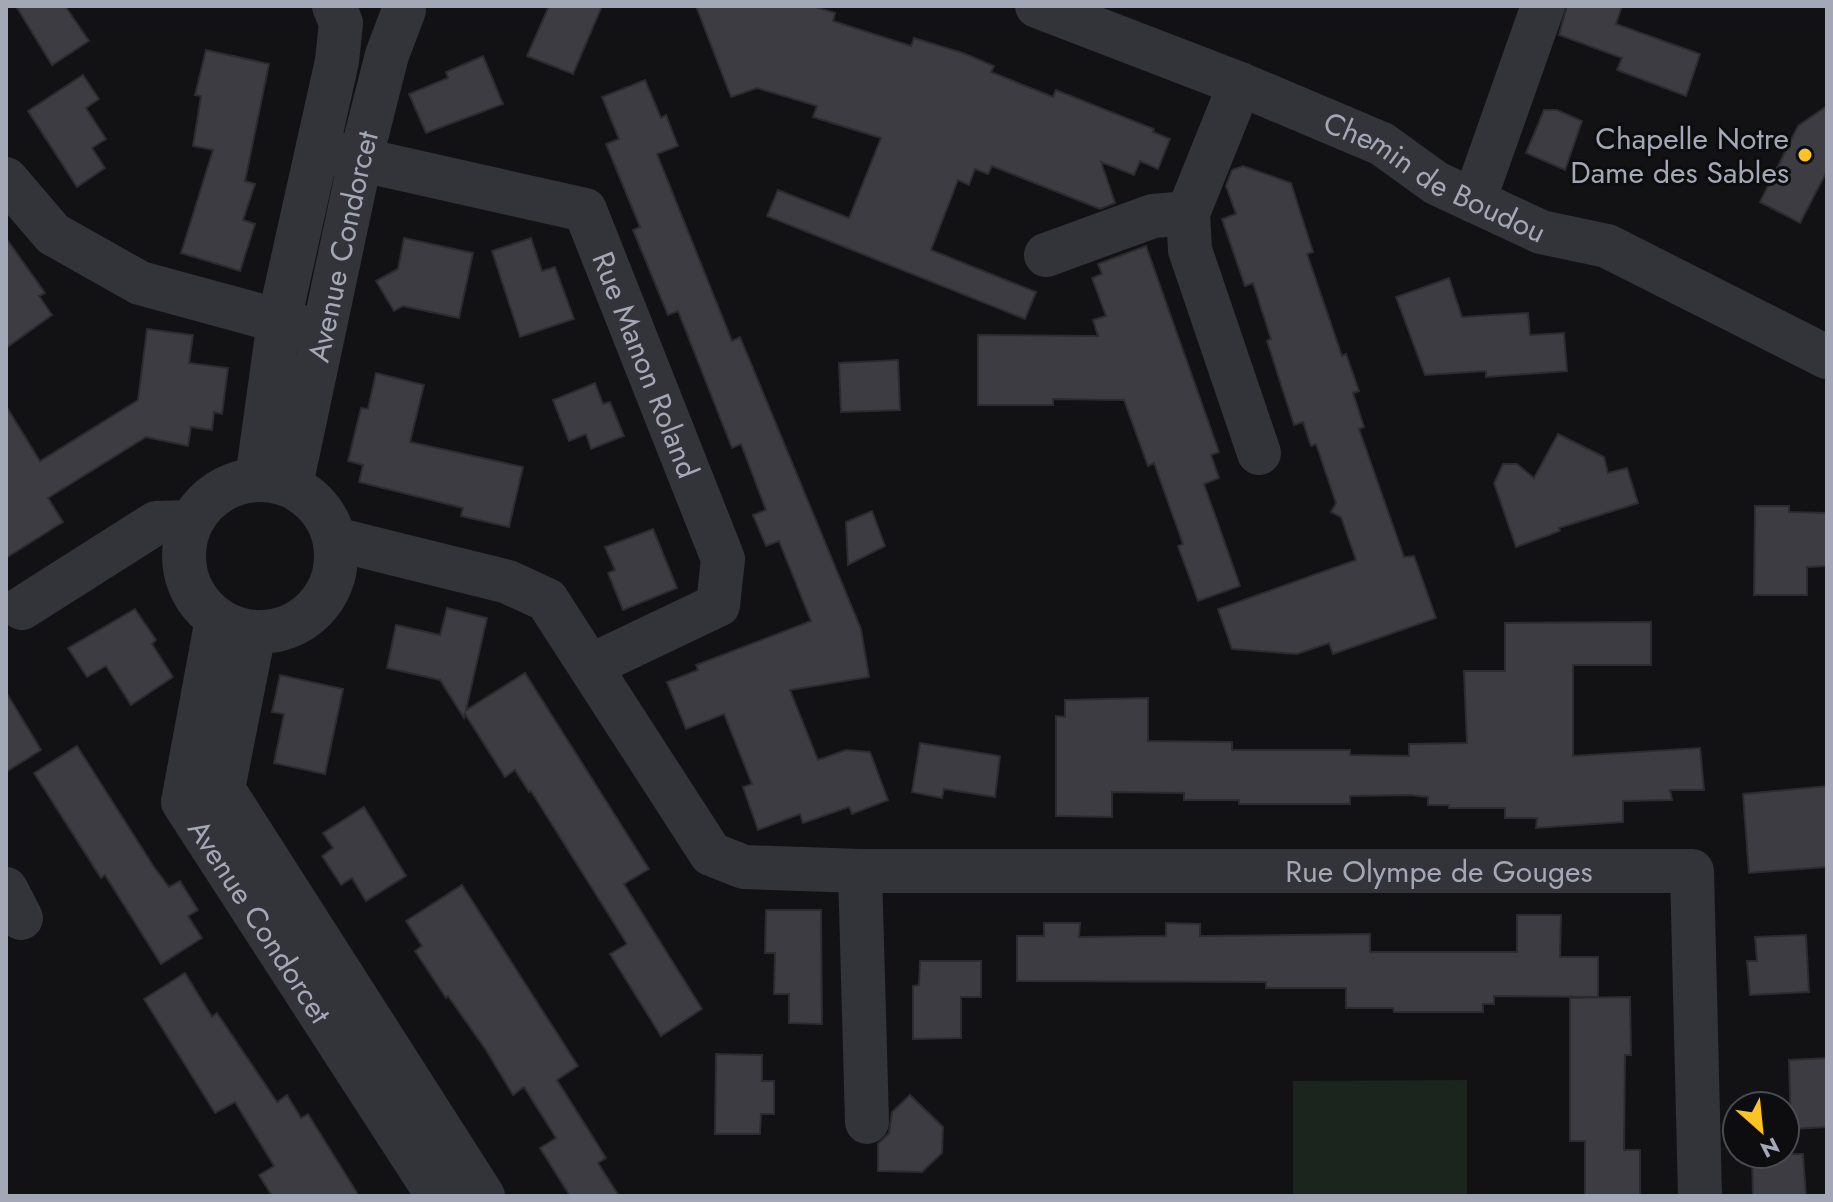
<svg xmlns="http://www.w3.org/2000/svg" width="1833" height="1202" viewBox="0 0 1833 1202" font-family="Jost,sans-serif">
<rect width="100%" height="100%" fill="#121214"/>
<path fill="#1c241e" d="M1467,1080V1196H1293V1081Z"/>
<g fill="#3c3c42" stroke="#2c2c30" stroke-width="2">
<path d="M16,6H65L89,41L52,65Z"/>
<path d="M549,6H602L573,74L527,56Z"/>
<path d="M696,6H812L835,13L833,21L911,46L914,38L963,53L994,66L991,72L1053,97L1056,90L1154,129L1153,132L1170,139L1158,169L1140,161L1134,175L1101,162L1115,203L1100,209L992,166L988,174L975,169L969,185L958,180L931,250L1036,292L1025,319L767,216L778,190L849,218L881,138L813,117L817,106L757,88L731,97Z"/>
<path d="M1567,6H1622L1616,24L1700,54L1686,96L1617,70L1622,58L1559,35Z"/>
<path d="M206,50L269,64L245,181L255,184L243,220L255,224L240,271L181,253L213,150L193,146L201,96L195,95Z"/>
<path d="M483,56L503,104L426,133L409,94L448,78L446,72Z"/>
<path d="M83,75L99,99L86,108L106,139L92,148L105,168L77,187L28,111Z"/>
<path d="M645,80L661,118L666,115L678,146L657,154L732,341L740,337L861,629L869,677L790,690L818,760L846,750L870,752L888,800L852,814L849,807L803,823L800,814L758,830L743,787L752,784L724,714L686,729L667,682L698,670L696,665L811,621L779,541L766,546L753,515L766,510L741,444L732,448L678,311L668,315L633,230L640,227L606,144L619,139L602,97Z"/>
<path d="M1827,106V171L1800,223L1760,202L1798,126Z"/>
<path d="M1544,110H1557L1582,121L1565,170L1526,153Z"/>
<path d="M1243,166L1291,183L1313,252L1307,254L1342,356L1346,354L1359,391L1353,393L1364,427L1359,429L1404,557L1414,556L1436,618L1333,654L1329,643L1297,654L1232,649L1218,609L1356,560L1341,517L1331,512L1336,503L1316,444L1311,446L1303,422L1294,425L1267,341L1271,339L1253,283L1245,286L1222,219L1236,214L1226,186L1232,170Z"/>
<path d="M6,238L45,293L39,296L52,315L6,348Z"/>
<path d="M404,238L473,253L459,318L403,306L394,311L376,281L398,269Z"/>
<path d="M531,238L542,271L555,267L574,319L520,337L492,251Z"/>
<path d="M1146,246L1219,452L1211,455L1219,478L1204,484L1240,586L1198,601L1178,546L1183,544L1154,463L1148,466L1124,400L1053,399V405H978V335L1098,336L1093,320L1106,316L1092,278L1102,274L1098,264Z"/>
<path d="M1449,278L1462,317L1528,313L1530,335L1564,333L1567,371L1486,377V371L1425,375L1396,297Z"/>
<path d="M147,329L193,335L189,363L228,368L222,414L214,412L212,430L191,427L188,446L146,437L48,498L63,522L6,558V406L40,461L138,400Z"/>
<path d="M898,360L900,410L841,412L839,363Z"/>
<path d="M376,373L424,385L410,442L523,467L509,527L461,516L463,508L359,482L363,465L348,461L361,408L368,409Z"/>
<path d="M595,383L603,404L610,402L624,436L591,449L586,434L569,441L553,400Z"/>
<path d="M1558,434L1604,457L1608,473L1627,468L1638,503L1559,528L1560,531L1516,547L1494,483L1503,464H1517L1534,478Z"/>
<path d="M1755,506H1789V512L1827,513V566L1807,567V595H1754Z"/>
<path d="M872,511L885,546L848,565L846,522Z"/>
<path d="M653,529L677,588L623,610L608,573L615,570L605,547Z"/>
<path d="M447,608L487,618L466,710L525,673L649,869L624,884L702,1009L661,1036L610,954L627,944L531,791L529,792L515,770L505,777L465,714L464,718L440,680L387,668L396,625L440,635Z"/>
<path d="M135,609L156,640L152,644L173,677L131,705L106,666L87,677L68,648Z"/>
<path d="M1651,622V665H1573V756L1700,748L1704,790H1670L1672,800L1623,801V822L1536,828L1537,818H1505V808H1449V805H1428V797L1410,795L1350,796V804H1239V800H1184V793L1112,792V817L1056,816V716L1065,717V700L1148,698V741L1232,742V750H1350V755L1409,756V744L1467,743L1464,671H1505V623Z"/>
<path d="M280,675L343,689L325,774L274,763L284,714L272,712Z"/>
<path d="M6,692L41,750L6,772Z"/>
<path d="M920,743L1000,756L995,797L944,789L942,798L912,792Z"/>
<path d="M77,746L154,867L169,887L180,881L198,910L188,916L202,938L161,964L105,875L101,878L34,773Z"/>
<path d="M1827,786V867L1749,873L1743,794Z"/>
<path d="M364,807L406,876L366,901L352,878L341,885L322,856L333,848L323,833Z"/>
<path d="M462,885L578,1066L557,1080L606,1158L598,1163L619,1196H570L540,1148L556,1138L524,1087L513,1095L486,1050L448,996L446,998L415,951L422,946L406,921Z"/>
<path d="M766,910H821L822,1024L789,1023V994H774L775,953H765Z"/>
<path d="M1517,915H1561L1560,957H1598V997L1494,996V1004H1483V1012H1394L1393,1008H1346V988H1266V982L1017,981V936H1044V923H1080L1079,937L1166,936V923L1200,924V936L1370,934V952H1517Z"/>
<path d="M1806,935L1809,992L1750,995L1747,961H1757L1755,937Z"/>
<path d="M920,961H981V997H961V1038L913,1039V986L919,985Z"/>
<path d="M185,973L212,1017L217,1013L277,1102L287,1095L301,1118L308,1114L359,1196H272L259,1175L274,1166L235,1102L215,1113L144,999Z"/>
<path d="M1630,997L1631,1055H1625L1624,1150H1640V1196H1585V1141H1570V998Z"/>
<path d="M716,1054L762,1055V1081H774V1114H761L760,1134H715Z"/>
<path d="M1827,1058V1127L1791,1129L1789,1060Z"/>
<path d="M910,1095L943,1127L942,1153L922,1172L878,1171V1144L889,1133L892,1112Z"/>
<path d="M1752,1154H1803L1806,1196H1753Z"/>
</g>
<g fill="none" stroke-linecap="round" stroke-linejoin="round">
<g stroke="#333439" stroke-width="44">
<path id="s1" d="M1037,6L1240,84L1382,144L1436,183L1541,232L1607,246L1827,357"/>
<path d="M1240,84L1188,213L1190,250L1259,453"/>
<path id="s2" d="M318,150L585,210L723,559L718,605L590,666"/>
<path d="M6,179L53,234L140,283L305,328"/>
<path d="M1474,201L1543,6"/>
<path d="M1046,255L1153,216L1188,213"/>
<path d="M257,479L279,321L337,61L341,23L334,6"/>
<circle cx="260" cy="556" r="76"/>
<path id="s3" d="M291,485L360,161L387,55L404,10"/>
<path id="s4" d="M335,539L508,582L547,600L711,854L744,867L860,871H1692L1700,1196"/>
<path d="M22,608L156,523L191,522"/>
<path id="s5" d="M217,619L183,802L438,1196"/>
<path d="M254,632L223,789L483,1196"/>
<path d="M860,871L867,1122"/>
<path d="M6,889L21,918"/>
</g>
</g>
<circle fill="#fdc321" stroke="#0d0d0f" stroke-width="3" cx="1805" cy="155" r="8"/>
<g text-anchor="middle" dominant-baseline="central" stroke-width="6" stroke-linejoin="round" paint-order="stroke">
<g font-size="30" fill="#a3a7b6" stroke="#0d0d0f" text-anchor="end">
<text x="1789" y="138">Chapelle Notre<tspan x="1789" dy="34">Dame des Sables</tspan></text>
</g>
<g font-size="30" fill="#a3a7b6" stroke="#0d0d0f">
<text stroke="none"><textPath href="#s1" startOffset="434">Chemin de Boudou</textPath></text>
<text stroke="none"><textPath href="#s3" startOffset="244">Avenue Condorcet</textPath></text>
<text stroke="none"><textPath href="#s2" startOffset="440">Rue Manon Roland</textPath></text>
<text stroke="none"><textPath href="#s4" startOffset="1254">Rue Olympe de Gouges</textPath></text>
<text stroke="none"><textPath href="#s5" startOffset="328">Avenue Condorcet</textPath></text>
</g>
</g>
<rect width="1833" height="1202" fill="none" stroke="#a3a7b6" stroke-width="16"/>
<g transform="translate(1761 1130) rotate(153)"><circle r="38" fill="#0d0d0f" stroke="#494b52" stroke-width="2"/>
<path d="M0-6L14 30L0 20L-14 30Z" fill="#fdc321"/>
<text y="-12" font-size="22" font-weight="bold" text-anchor="middle" fill="#a3a7b6">N</text>
</g>
</svg>
